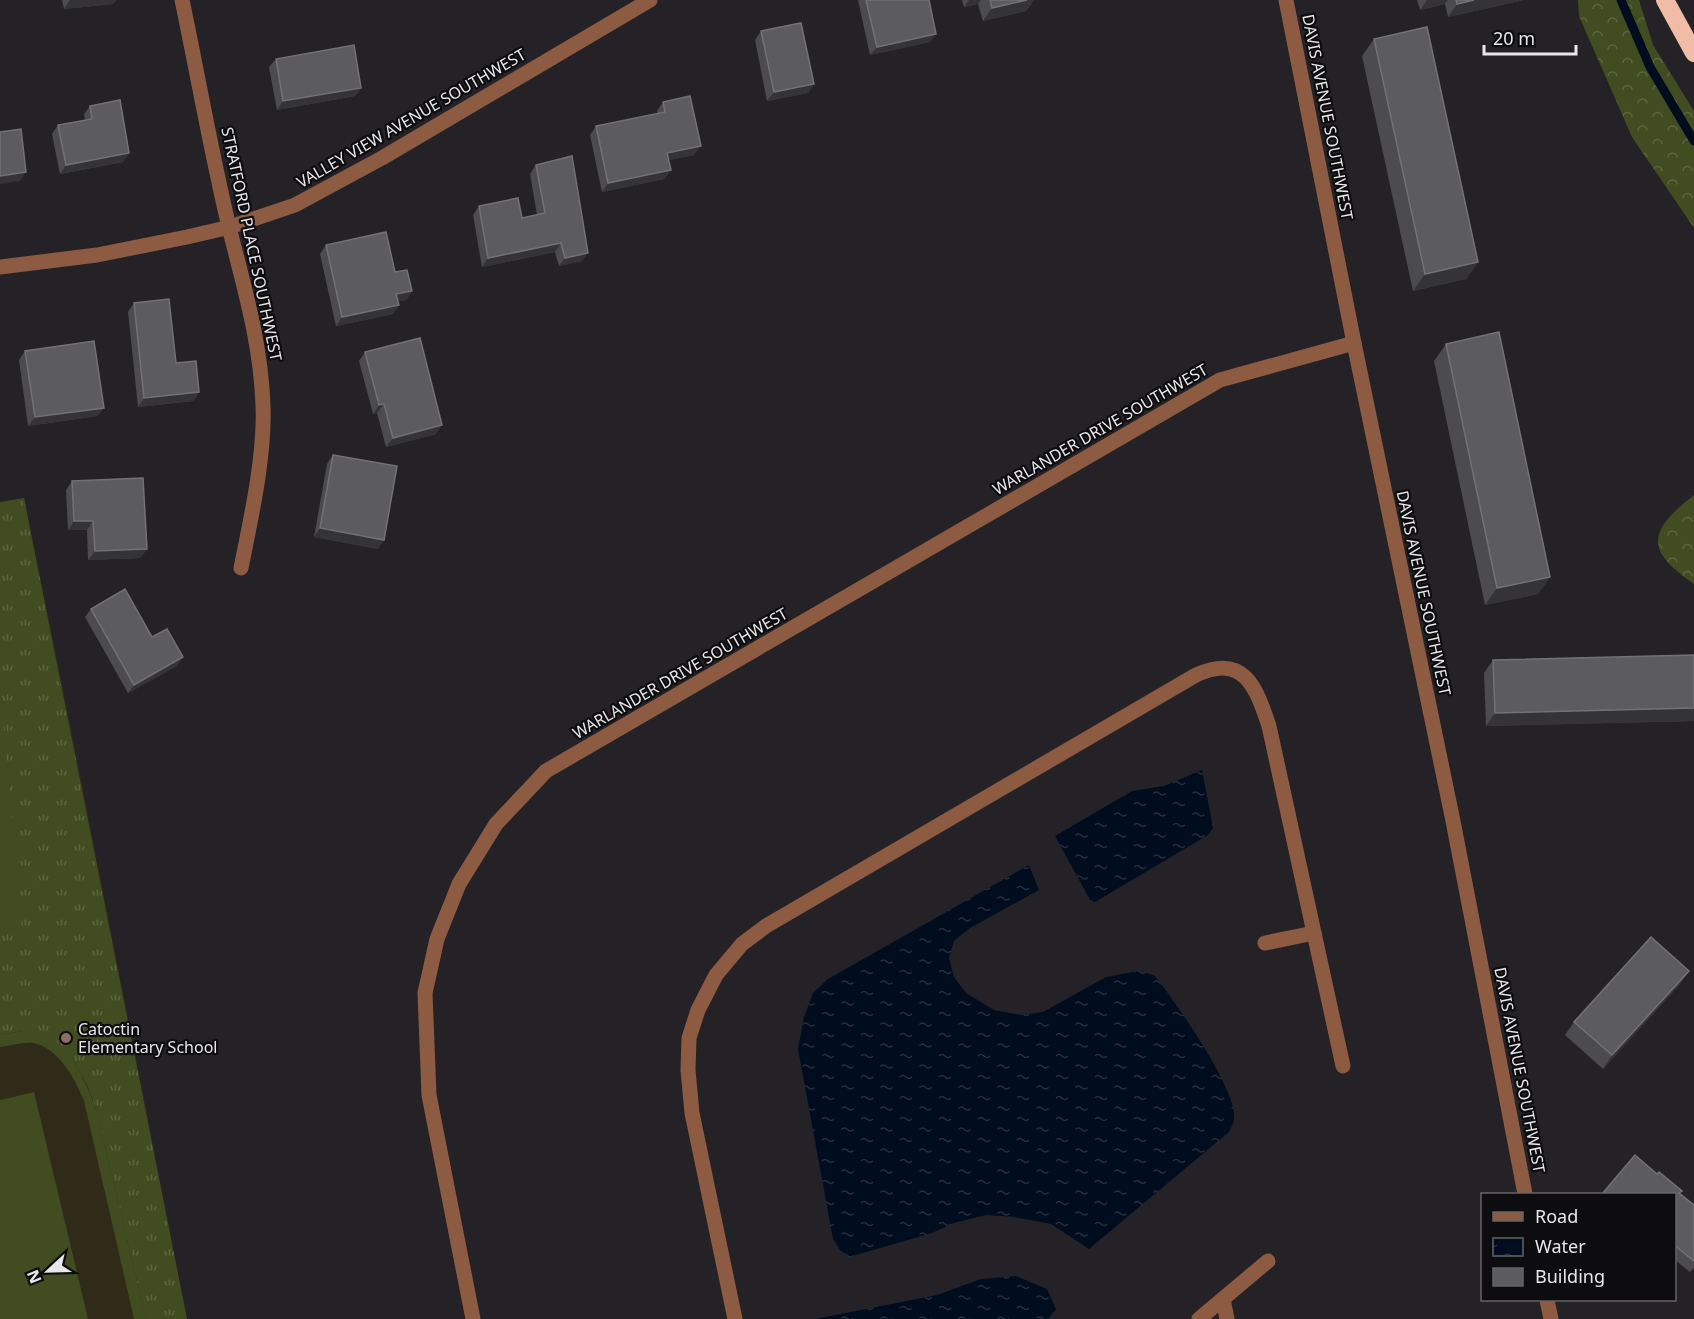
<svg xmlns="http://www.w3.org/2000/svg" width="1694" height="1319" viewBox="0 0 1694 1319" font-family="'Noto Sans',sans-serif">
<defs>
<pattern id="grass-tufts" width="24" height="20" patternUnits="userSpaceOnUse" patternTransform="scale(1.5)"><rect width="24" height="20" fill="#414c21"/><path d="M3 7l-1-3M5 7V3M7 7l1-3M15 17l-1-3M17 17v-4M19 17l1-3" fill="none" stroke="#5c6641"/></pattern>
<pattern id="forest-crowns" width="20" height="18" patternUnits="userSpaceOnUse" patternTransform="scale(1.5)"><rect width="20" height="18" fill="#414c21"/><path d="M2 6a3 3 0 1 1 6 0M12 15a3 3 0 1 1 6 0" fill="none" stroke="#5c6641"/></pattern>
<pattern id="water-ripples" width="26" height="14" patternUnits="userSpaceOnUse" patternTransform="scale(1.5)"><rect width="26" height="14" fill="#000d1e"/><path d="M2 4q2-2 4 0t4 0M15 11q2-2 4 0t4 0" fill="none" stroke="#25303f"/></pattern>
</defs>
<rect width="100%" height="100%" fill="#242226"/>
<path fill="#302a19" d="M24,498L77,758L187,1319H0V502Z"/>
<path fill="url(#grass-tufts)" d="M24,498L187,1319H146L96,1109L87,1085L74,1062L22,1031L0,1035V502Z"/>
<g fill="url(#forest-crowns)">
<path d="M1578,0H1639L1653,45L1694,111V228L1632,137L1579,16Z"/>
<path d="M1694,495V584C1644,550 1648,531 1694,495Z"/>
</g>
<g fill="#414c21">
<path d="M0,686L22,929L0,933Z"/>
<path d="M22,1031C28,1031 35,1031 41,1033C71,1044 85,1081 96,1109L146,1319H134L84,1101C75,1079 59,1048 33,1043C22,1042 10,1046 0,1047V1035Z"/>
<path d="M34,1092L88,1319H0V1100Z"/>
</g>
<g fill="url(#water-ripples)">
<path d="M1202,770L1213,828L1208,835L1095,902L1090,900L1055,836L1132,791L1164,786Z"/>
<path d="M1029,865L1039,890L970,928L954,941L949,958L954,977L966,993L994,1010L1021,1015L1043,1012L1106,977L1137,971L1154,975C1173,998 1239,1092 1234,1119C1234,1123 1231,1128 1229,1132L1089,1249L1051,1224L1014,1217L986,1215L954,1223L932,1233L849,1257L840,1250L833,1239L798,1049L804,1017L813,993L828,979Z"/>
<path d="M1016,1276L1047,1289L1056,1309L1048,1319H815L937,1295L981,1279Z"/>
</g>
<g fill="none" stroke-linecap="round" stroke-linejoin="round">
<path stroke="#000d1e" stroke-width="9" d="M1621,0L1650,67L1694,141"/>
<g stroke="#8d5a42" stroke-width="15">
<path d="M182,0C198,76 211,152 229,227C244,287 261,343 263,406C265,456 251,518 241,568"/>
<path d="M1286,0L1354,343L1453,821L1525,1194"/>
<path d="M0,267L97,255L187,237L230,227L295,205L382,158L650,0"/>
<path d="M1265,943L1314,933"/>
<path d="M1223,1299L1227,1319"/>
<path d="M1547,1300L1551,1319"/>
<path d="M473,1319L429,1095L425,993L437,939L459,884L496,824L546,771L1220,380L1354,343"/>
<path d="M735,1319L692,1113L688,1070L689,1038L698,1010L716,975L742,944L766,926L1196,675C1244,653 1256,687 1269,726L1343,1066"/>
<path d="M1199,1319L1268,1261"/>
</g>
<path stroke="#f0bca5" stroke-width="18" d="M1665,0L1694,53"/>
</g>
<g fill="#4b4b50">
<path d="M62,0H116L113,4L64,9Z"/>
<path d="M858,0H929L936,34L930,42L870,55Z"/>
<path d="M962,0H1034L1026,11L983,21L978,4L964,7Z"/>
<path d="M1417,0H1524L1448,17L1445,4L1420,10Z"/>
<path d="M761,31L814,84L808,93L767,101L755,40Z"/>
<path d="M1374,39L1478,262L1466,279L1413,291L1362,56Z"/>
<path d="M276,59L361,88L355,96L277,110L269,67Z"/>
<path d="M663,102L694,155L668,160L671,170L664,179L602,192L590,135L596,126L658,114L657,111Z"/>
<path d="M90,106L129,153L123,162L60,174L52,134L58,125L85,120L84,114Z"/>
<path d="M536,165L582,261L559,266L555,252L482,267L473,215L479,206L522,218L537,215L530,174Z"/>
<path d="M326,245L395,272L412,291L406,300L398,301L399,305L393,314L336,326L320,254Z"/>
<path d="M134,303L176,363L199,392L193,401L138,407L128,312Z"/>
<path d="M1446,344L1550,577L1538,594L1485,605L1434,361Z"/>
<path d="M25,351L104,408L97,416L28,426L19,360Z"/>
<path d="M365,352L436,434L386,447L377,413L373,414L359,361Z"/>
<path d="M333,455L378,549L314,537L327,464Z"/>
<path d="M72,481L147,549L140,558L88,560L87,530H68L66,490Z"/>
<path d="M91,609L152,637L183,657L177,666L128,693L85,617Z"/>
<path d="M1694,655V721L1486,726L1484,673L1493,660Z"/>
<path d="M1680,984L1603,1069L1565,1035L1574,1022Z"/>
<path d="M1680,1193L1694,1205V1268L1690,1272L1674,1259V1194Z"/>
</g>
<g fill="#343338">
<path d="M70,0H116L113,4L64,9Z"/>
<path d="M969,0H981L978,4L964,7Z"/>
<path d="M1027,0H1034L1026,11L983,21L992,8Z"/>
<path d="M1427,0H1448L1445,4L1420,10Z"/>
<path d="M1474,0H1524L1448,17L1457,4Z"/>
<path d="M936,34L930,42L870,55L877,47Z"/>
<path d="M814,84L808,93L767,101L774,92Z"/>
<path d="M361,88L355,96L277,110L283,101Z"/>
<path d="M701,146L694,155L661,162L667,153Z"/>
<path d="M129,153L123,162L60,174L66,165Z"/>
<path d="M671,170L664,179L602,192L608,183Z"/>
<path d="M26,172L20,181L0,184V176Z"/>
<path d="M561,243L555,252L482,267L488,258Z"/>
<path d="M588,253L582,261L559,266L565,258Z"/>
<path d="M1478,262L1466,279L1413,291L1425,274Z"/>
<path d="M412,291L406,300L390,303L396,294Z"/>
<path d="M399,305L393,314L336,326L342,317Z"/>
<path d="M199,392L193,401L138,407L144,398Z"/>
<path d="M384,404L377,413L373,414L379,405Z"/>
<path d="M104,408L97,416L28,426L35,417Z"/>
<path d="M442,425L436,434L386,447L393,438Z"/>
<path d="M74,521H93L87,530H68Z"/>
<path d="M320,528L384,540L378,549L314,537Z"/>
<path d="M147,549L140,558L88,560L95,551Z"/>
<path d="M1550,577L1538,594L1485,605L1497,588Z"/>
<path d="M183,657L177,666L128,693L134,685Z"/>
<path d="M1694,708V721L1486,726L1495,713Z"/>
<path d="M1689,971L1680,984L1603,1069L1612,1055Z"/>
</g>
<g fill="#5c5c60" stroke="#727176" stroke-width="1.5">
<path d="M866,0H929L936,34L877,47Z"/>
<path d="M990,0H1027L992,8Z"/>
<path d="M1456,0H1474L1457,4Z"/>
<path d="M801,23L814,84L774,92L761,31Z"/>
<path d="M1427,27L1478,262L1425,274L1374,39Z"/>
<path d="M354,45L361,88L283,101L276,59Z"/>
<path d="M690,96L701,146L667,153L671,170L608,183L596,126L665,112L663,102Z"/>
<path d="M120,100L129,153L66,165L58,125L92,119L90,106Z"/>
<path d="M21,129L26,172L0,176V132Z"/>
<path d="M572,156L588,253L565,258L561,243L488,258L479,206L518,198L522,218L545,213L536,165Z"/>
<path d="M386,232L395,272L407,270L412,291L396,294L399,305L342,317L326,245Z"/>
<path d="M169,299L176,363L196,361L199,392L144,398L134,303Z"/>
<path d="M1499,332L1550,577L1497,588L1446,344Z"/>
<path d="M420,338L442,425L393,438L384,404L379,405L365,352Z"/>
<path d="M94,341L104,408L35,417L25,351Z"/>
<path d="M333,455L397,466L384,540L320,528Z"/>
<path d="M143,478L147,549L95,551L93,521H74L72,481Z"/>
<path d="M125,589L152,637L167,629L183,657L134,685L91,609Z"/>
<path d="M1694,655V708L1495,713L1493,660Z"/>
<path d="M1651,937L1689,971L1612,1055L1574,1022Z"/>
<path d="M1635,1155L1657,1174L1659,1172L1682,1191L1679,1193L1694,1205V1261L1674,1245V1194H1602Z"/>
</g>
<circle fill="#8d6e63" stroke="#0d0c0e" stroke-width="2" cx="66" cy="1038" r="6"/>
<g text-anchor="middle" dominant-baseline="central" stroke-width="4.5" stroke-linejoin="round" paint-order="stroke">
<g font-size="16" fill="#e8e7ea" stroke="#0d0c0e">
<text transform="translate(1328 117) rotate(79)">DAVIS AVENUE SOUTHWEST</text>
<text transform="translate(411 118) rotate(-30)">VALLEY VIEW AVENUE SOUTHWEST</text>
<text transform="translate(252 244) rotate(78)">STRATFORD PLACE SOUTHWEST</text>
<text transform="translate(1100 429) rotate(-30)">WARLANDER DRIVE SOUTHWEST</text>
<text transform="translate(1424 593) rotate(78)">DAVIS AVENUE SOUTHWEST</text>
<text transform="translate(680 673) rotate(-30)">WARLANDER DRIVE SOUTHWEST</text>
<text transform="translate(1520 1070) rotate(79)">DAVIS AVENUE SOUTHWEST</text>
</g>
<g font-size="16" fill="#e8e7ea" stroke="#0d0c0e" text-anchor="start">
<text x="78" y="1029">Catoctin<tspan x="78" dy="18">Elementary School</tspan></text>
</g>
</g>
<rect x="1481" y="1193" width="195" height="108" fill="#0d0c0e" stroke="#656466" stroke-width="1.5"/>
<rect x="1493" y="1212" width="30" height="9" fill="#8d5a42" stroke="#656466" stroke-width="1.5"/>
<text x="1535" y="1223" font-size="18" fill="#e8e7ea">Road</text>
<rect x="1493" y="1238" width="30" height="18" fill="url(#water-ripples)" stroke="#656466" stroke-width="1.5"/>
<text x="1535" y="1253" font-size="18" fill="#e8e7ea">Water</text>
<rect x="1493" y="1268" width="30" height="18" fill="#5c5c60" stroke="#656466" stroke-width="1.5"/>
<text x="1535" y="1283" font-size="18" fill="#e8e7ea">Building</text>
<g transform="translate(48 1271) rotate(248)" stroke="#0d0c0e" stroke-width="4.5" paint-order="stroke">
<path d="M0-4.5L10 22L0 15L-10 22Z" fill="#e8e7ea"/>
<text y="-9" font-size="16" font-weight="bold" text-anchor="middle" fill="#e8e7ea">N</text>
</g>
<path d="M1484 45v9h92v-9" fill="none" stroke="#e8e7ea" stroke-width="3"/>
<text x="1493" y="45" font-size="18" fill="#e8e7ea" stroke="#0d0c0e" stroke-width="4.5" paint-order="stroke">20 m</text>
</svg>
